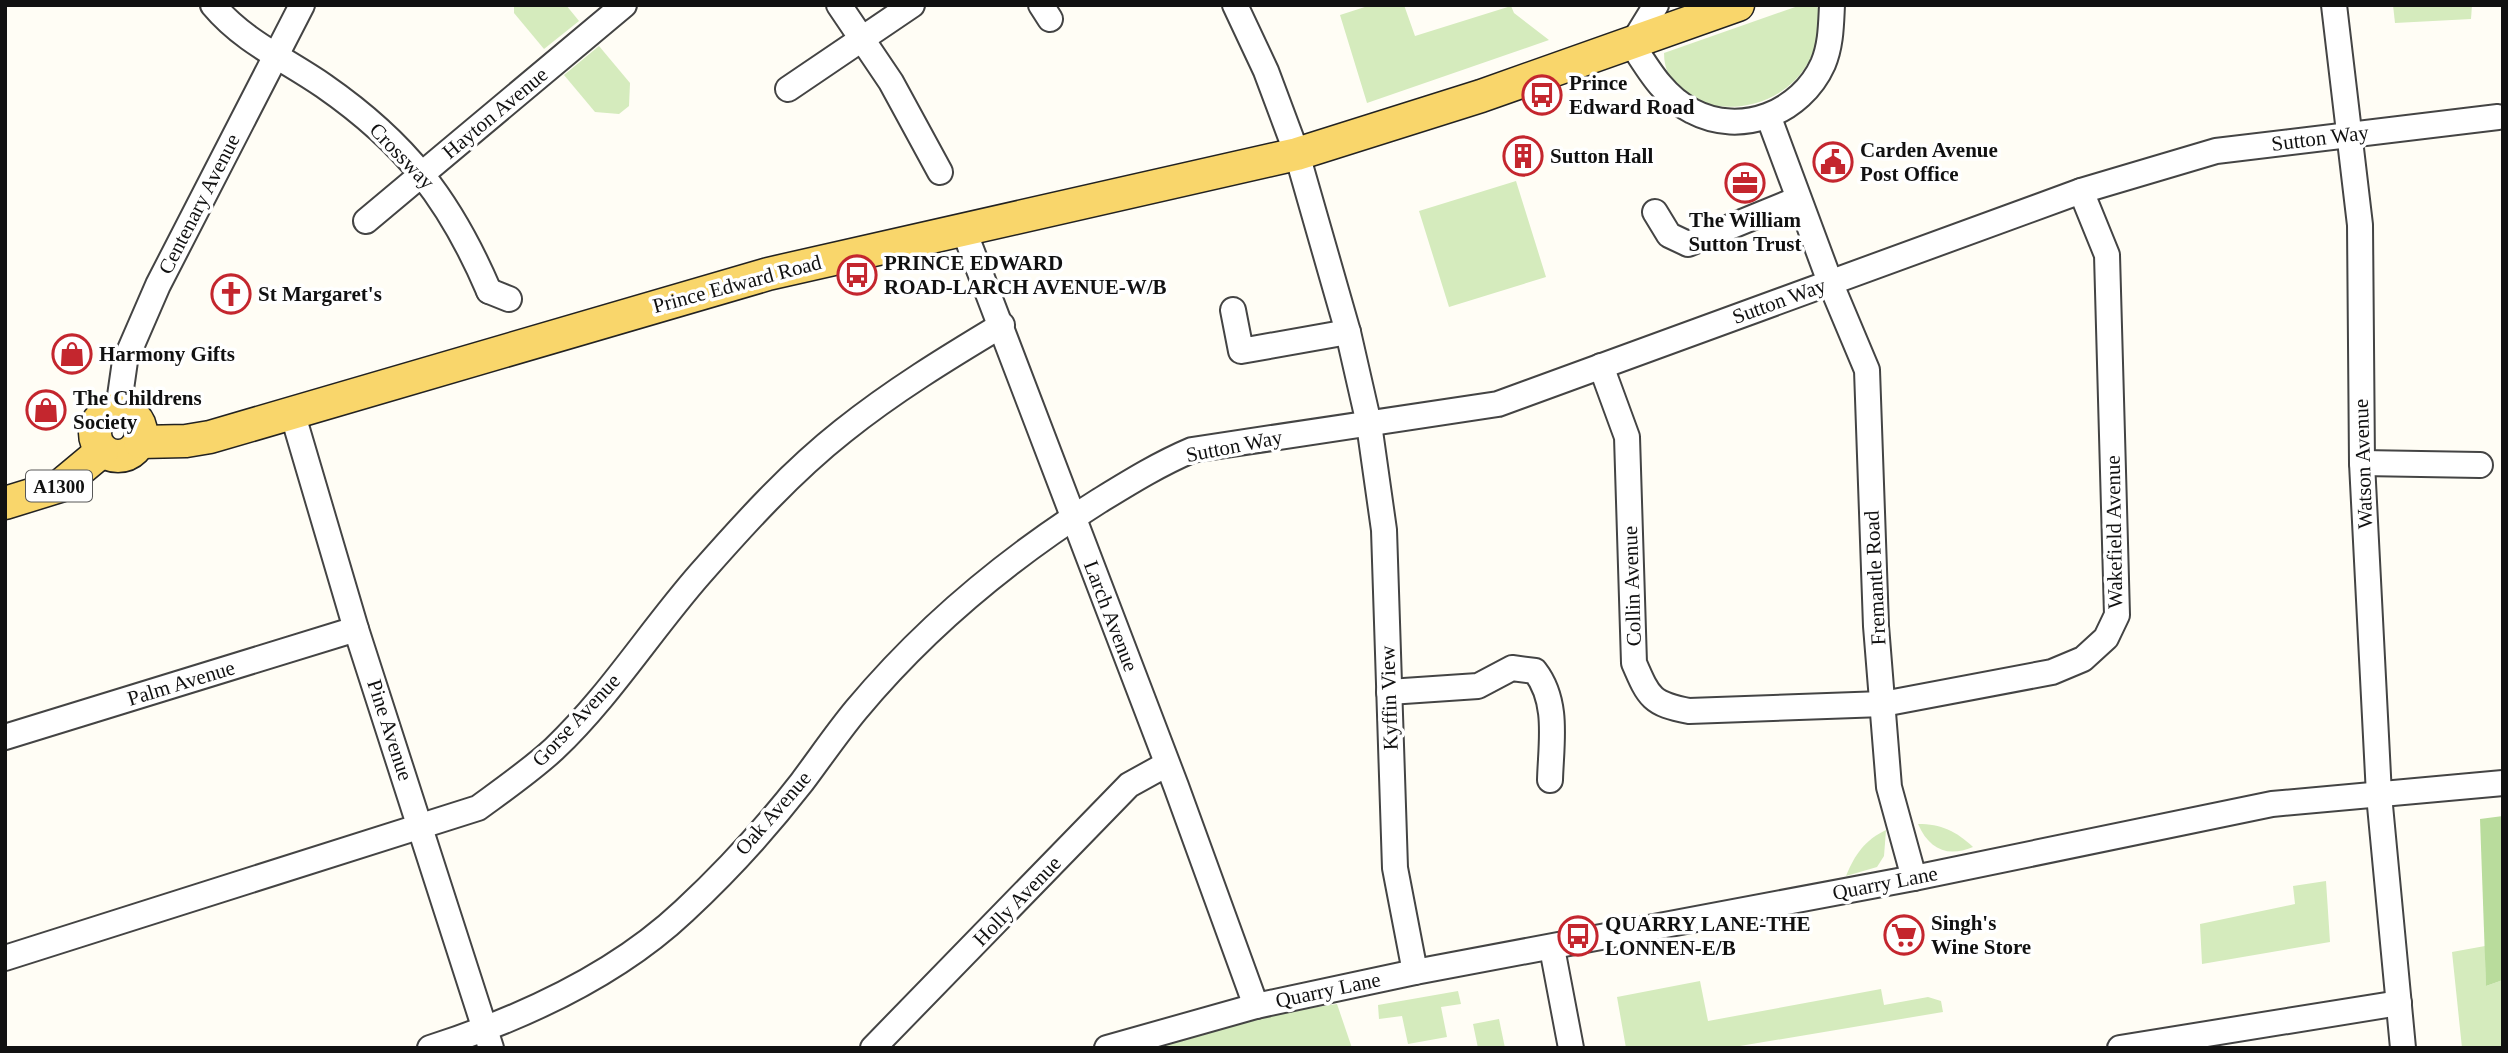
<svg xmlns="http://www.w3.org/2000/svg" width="2508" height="1053" viewBox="0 0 2508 1053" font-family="'Times New Roman',serif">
<rect width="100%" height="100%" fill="#fffdf5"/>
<g fill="#d5ebbd">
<path d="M514,5H566L579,21L544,49L514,13Z"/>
<path d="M1371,5H1404L1415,36L1511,6L1514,13L1549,40L1367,103L1340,15Z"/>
<path d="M1801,5H1815L1820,10C1824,128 1664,133 1664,53Z"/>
<path d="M2393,5H2472L2471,19L2395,23Z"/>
<path d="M599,46L630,83L629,106L619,114L595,112L564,75Z"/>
<path d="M1516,181L1546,277L1449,307L1419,211Z"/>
<path d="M1918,824C1941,824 1956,831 1973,847C1947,858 1929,849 1918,824Z"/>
<path d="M1886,830L1884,856L1877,867L1846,876C1855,854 1865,840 1886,830Z"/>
<path d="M2326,881L2330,942L2202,964L2200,924L2295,904L2293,886Z"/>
<path d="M2485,946L2486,986L2503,980V1048H2462L2452,952Z"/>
<path d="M1700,981L1708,1021L1881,989L1884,1005L1928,997L1941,1001L1943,1012L1728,1048H1626L1617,997Z"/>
<path d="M1458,991L1461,1004L1441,1007L1447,1037L1408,1044L1402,1016L1379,1019L1378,1005Z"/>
<path d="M1337,1004L1352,1048H1142L1259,1016Z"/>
<path d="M1499,1019L1505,1048H1478L1473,1024Z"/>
</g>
<path fill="#b9dc9c" d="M2503,816V980L2486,986L2480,819Z"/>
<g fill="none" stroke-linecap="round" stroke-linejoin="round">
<g stroke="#444" stroke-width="28">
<g id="minor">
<path d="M213,5C244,42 285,59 324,86C406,143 450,200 489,291"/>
<path d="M839,5L891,82L940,172"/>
<path d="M1041,5L1050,19"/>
<path d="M1235,5L1266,71L1297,154L1348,332L1369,424L1384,530L1395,868L1415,972"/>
<path d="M1656,5L1632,44C1648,69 1664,97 1692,111C1741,137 1801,113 1823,64C1831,45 1831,25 1832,5"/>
<path d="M2334,5L2360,225L2362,463L2379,795L2403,1048"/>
<path d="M788,89L912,5"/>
<path d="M1769,118L1830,282L1867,370L1876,626L1889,787L1914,878"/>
<path d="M1655,212L1669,235L1688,244L1798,199"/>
<path d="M366,221L624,5"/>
<path d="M963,228L1176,786L1256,1006"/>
<path d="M489,291L509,299"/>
<path d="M1233,310L1241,351L1348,332"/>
<path d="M1601,366L1627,437L1634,663C1649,698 1652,704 1689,711L1883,704L2052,672L2083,659L2106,638L2117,615L2107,255L2081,191"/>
<path d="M118,410L125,361L158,285L302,5"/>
<path d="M292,412L356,629L491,1048"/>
<path d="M2362,463L2480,465"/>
<path d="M1389,692L1478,686L1512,668L1535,671C1559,702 1551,743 1550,780"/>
<path d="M5,737L356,629"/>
<path d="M1552,948L1571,1048"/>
<path d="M5,958L478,808C504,789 530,771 554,749C609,697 650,631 700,574C744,524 791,472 843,431C893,391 947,358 1002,325"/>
<path d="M430,1048C520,1019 614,977 684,911C726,872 767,827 802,782C820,758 837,733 856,710C926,626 1007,559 1099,501C1130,482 1159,464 1192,450L1498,404L2081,191L2216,151L2498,117"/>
<path d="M873,1048L1129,785L1167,764"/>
<path d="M1107,1048L1256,1006L1415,972L1914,878L2272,804L2503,783"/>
<path d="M2120,1048L2399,1003"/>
</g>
</g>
<g stroke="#222" stroke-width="35">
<g id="major">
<circle cx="118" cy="433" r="23"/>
<path d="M140,442L186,441L210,437L768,274L1297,154L1481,96L1738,5"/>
<path d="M5,503L60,486L102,451"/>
</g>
</g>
<use href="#minor" stroke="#fff" stroke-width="24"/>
<use href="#major" stroke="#f9d66b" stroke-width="32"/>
</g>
<defs>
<g id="bus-ring" transform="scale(2.0125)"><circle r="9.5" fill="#fff" stroke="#c4262e" stroke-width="1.5"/><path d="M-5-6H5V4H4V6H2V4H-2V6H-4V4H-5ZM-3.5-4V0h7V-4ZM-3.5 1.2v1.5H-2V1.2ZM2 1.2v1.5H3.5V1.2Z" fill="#c4262e"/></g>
<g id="building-ring" transform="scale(2.0125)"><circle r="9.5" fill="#fff" stroke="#c4262e" stroke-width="1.5"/><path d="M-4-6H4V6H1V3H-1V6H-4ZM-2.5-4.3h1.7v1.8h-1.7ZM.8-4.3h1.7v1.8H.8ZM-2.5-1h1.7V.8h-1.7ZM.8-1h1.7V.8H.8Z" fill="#c4262e"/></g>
<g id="civic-ring" transform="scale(2.0125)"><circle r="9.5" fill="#fff" stroke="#c4262e" stroke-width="1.5"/><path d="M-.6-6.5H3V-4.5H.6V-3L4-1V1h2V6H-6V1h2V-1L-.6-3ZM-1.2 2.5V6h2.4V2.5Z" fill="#c4262e"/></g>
<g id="office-ring" transform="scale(2.0125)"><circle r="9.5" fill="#fff" stroke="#c4262e" stroke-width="1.5"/><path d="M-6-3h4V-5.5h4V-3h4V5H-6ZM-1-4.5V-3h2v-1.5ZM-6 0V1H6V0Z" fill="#c4262e"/></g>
<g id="church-ring" transform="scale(2.0125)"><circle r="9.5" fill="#fff" stroke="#c4262e" stroke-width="1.5"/><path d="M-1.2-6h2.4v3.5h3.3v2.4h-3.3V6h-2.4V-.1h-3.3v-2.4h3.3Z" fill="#c4262e"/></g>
<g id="shop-ring" transform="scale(2.0125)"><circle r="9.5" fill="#fff" stroke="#c4262e" stroke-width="1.5"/><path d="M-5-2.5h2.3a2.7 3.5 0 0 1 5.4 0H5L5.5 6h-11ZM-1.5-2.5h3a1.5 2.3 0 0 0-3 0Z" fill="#c4262e"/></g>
<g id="supermarket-ring" transform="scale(2.0125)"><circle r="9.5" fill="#fff" stroke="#c4262e" stroke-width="1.5"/><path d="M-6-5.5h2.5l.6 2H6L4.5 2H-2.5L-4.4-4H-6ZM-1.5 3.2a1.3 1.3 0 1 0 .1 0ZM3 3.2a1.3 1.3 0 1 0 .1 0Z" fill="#c4262e"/></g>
</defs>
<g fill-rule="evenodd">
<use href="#bus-ring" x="1542" y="95"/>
<use href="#building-ring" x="1523" y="156"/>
<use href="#civic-ring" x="1833" y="162"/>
<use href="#office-ring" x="1745" y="183"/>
<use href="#bus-ring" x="857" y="275"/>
<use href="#church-ring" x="231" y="294"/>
<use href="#shop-ring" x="72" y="354"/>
<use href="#shop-ring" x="46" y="410"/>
<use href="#supermarket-ring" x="1904" y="935"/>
<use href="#bus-ring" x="1578" y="936"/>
</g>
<g text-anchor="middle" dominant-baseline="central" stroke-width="7" stroke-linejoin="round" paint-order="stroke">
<rect fill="#fff" stroke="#585858" stroke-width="2" x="26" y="470.5" width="66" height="31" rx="5"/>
<g font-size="19" font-weight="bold" fill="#111">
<text x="59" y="486">A1300</text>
</g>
<g font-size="21" font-weight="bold" fill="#111" stroke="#fff" text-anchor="start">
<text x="1569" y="83">Prince<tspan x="1569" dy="24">Edward Road</tspan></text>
<text x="1860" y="150">Carden Avenue<tspan x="1860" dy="24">Post Office</tspan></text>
<text x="1550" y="156">Sutton Hall</text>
<text x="1745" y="220" text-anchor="middle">The William<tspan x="1745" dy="24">Sutton Trust</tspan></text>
<text x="884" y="263">PRINCE EDWARD<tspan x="884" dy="24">ROAD-LARCH AVENUE-W/B</tspan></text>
<text x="258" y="294">St Margaret's</text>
<text x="99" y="354">Harmony Gifts</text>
<text x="73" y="398">The Childrens<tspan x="73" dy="24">Society</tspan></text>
<text x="1931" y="923">Singh's<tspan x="1931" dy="24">Wine Store</tspan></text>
<text x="1605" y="924">QUARRY LANE-THE<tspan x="1605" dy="24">LONNEN-E/B</tspan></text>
</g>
<g font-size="21" fill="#111" stroke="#fff">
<text transform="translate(495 113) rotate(-40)">Hayton Avenue</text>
<text transform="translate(2320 138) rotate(-7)">Sutton Way</text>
<text transform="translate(402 156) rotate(46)">Crossway</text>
<text transform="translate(199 204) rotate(-63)">Centenary Avenue</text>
<text transform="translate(737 284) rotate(-15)">Prince Edward Road</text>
<text transform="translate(1779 301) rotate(-20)">Sutton Way</text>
<text transform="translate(1234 446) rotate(-11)">Sutton Way</text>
<text transform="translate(2363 464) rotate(-92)">Watson Avenue</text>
<text transform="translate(2114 532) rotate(-91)">Wakefield Avenue</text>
<text transform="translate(1875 578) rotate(-93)">Fremantle Road</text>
<text transform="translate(1632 586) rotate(-92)">Collin Avenue</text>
<text transform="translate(1111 616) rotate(69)">Larch Avenue</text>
<text transform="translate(181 683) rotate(-17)">Palm Avenue</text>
<text transform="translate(1389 698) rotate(-92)">Kyffin View</text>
<text transform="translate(576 720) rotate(-47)">Gorse Avenue</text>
<text transform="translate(390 730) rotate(72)">Pine Avenue</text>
<text transform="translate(773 813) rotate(-49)">Oak Avenue</text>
<text transform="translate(1885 883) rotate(-11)">Quarry Lane</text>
<text transform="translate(1017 901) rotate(-46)">Holly Avenue</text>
<text transform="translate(1328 990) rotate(-12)">Quarry Lane</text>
</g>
</g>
<rect width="2508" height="1053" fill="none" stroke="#111111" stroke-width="14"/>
</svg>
